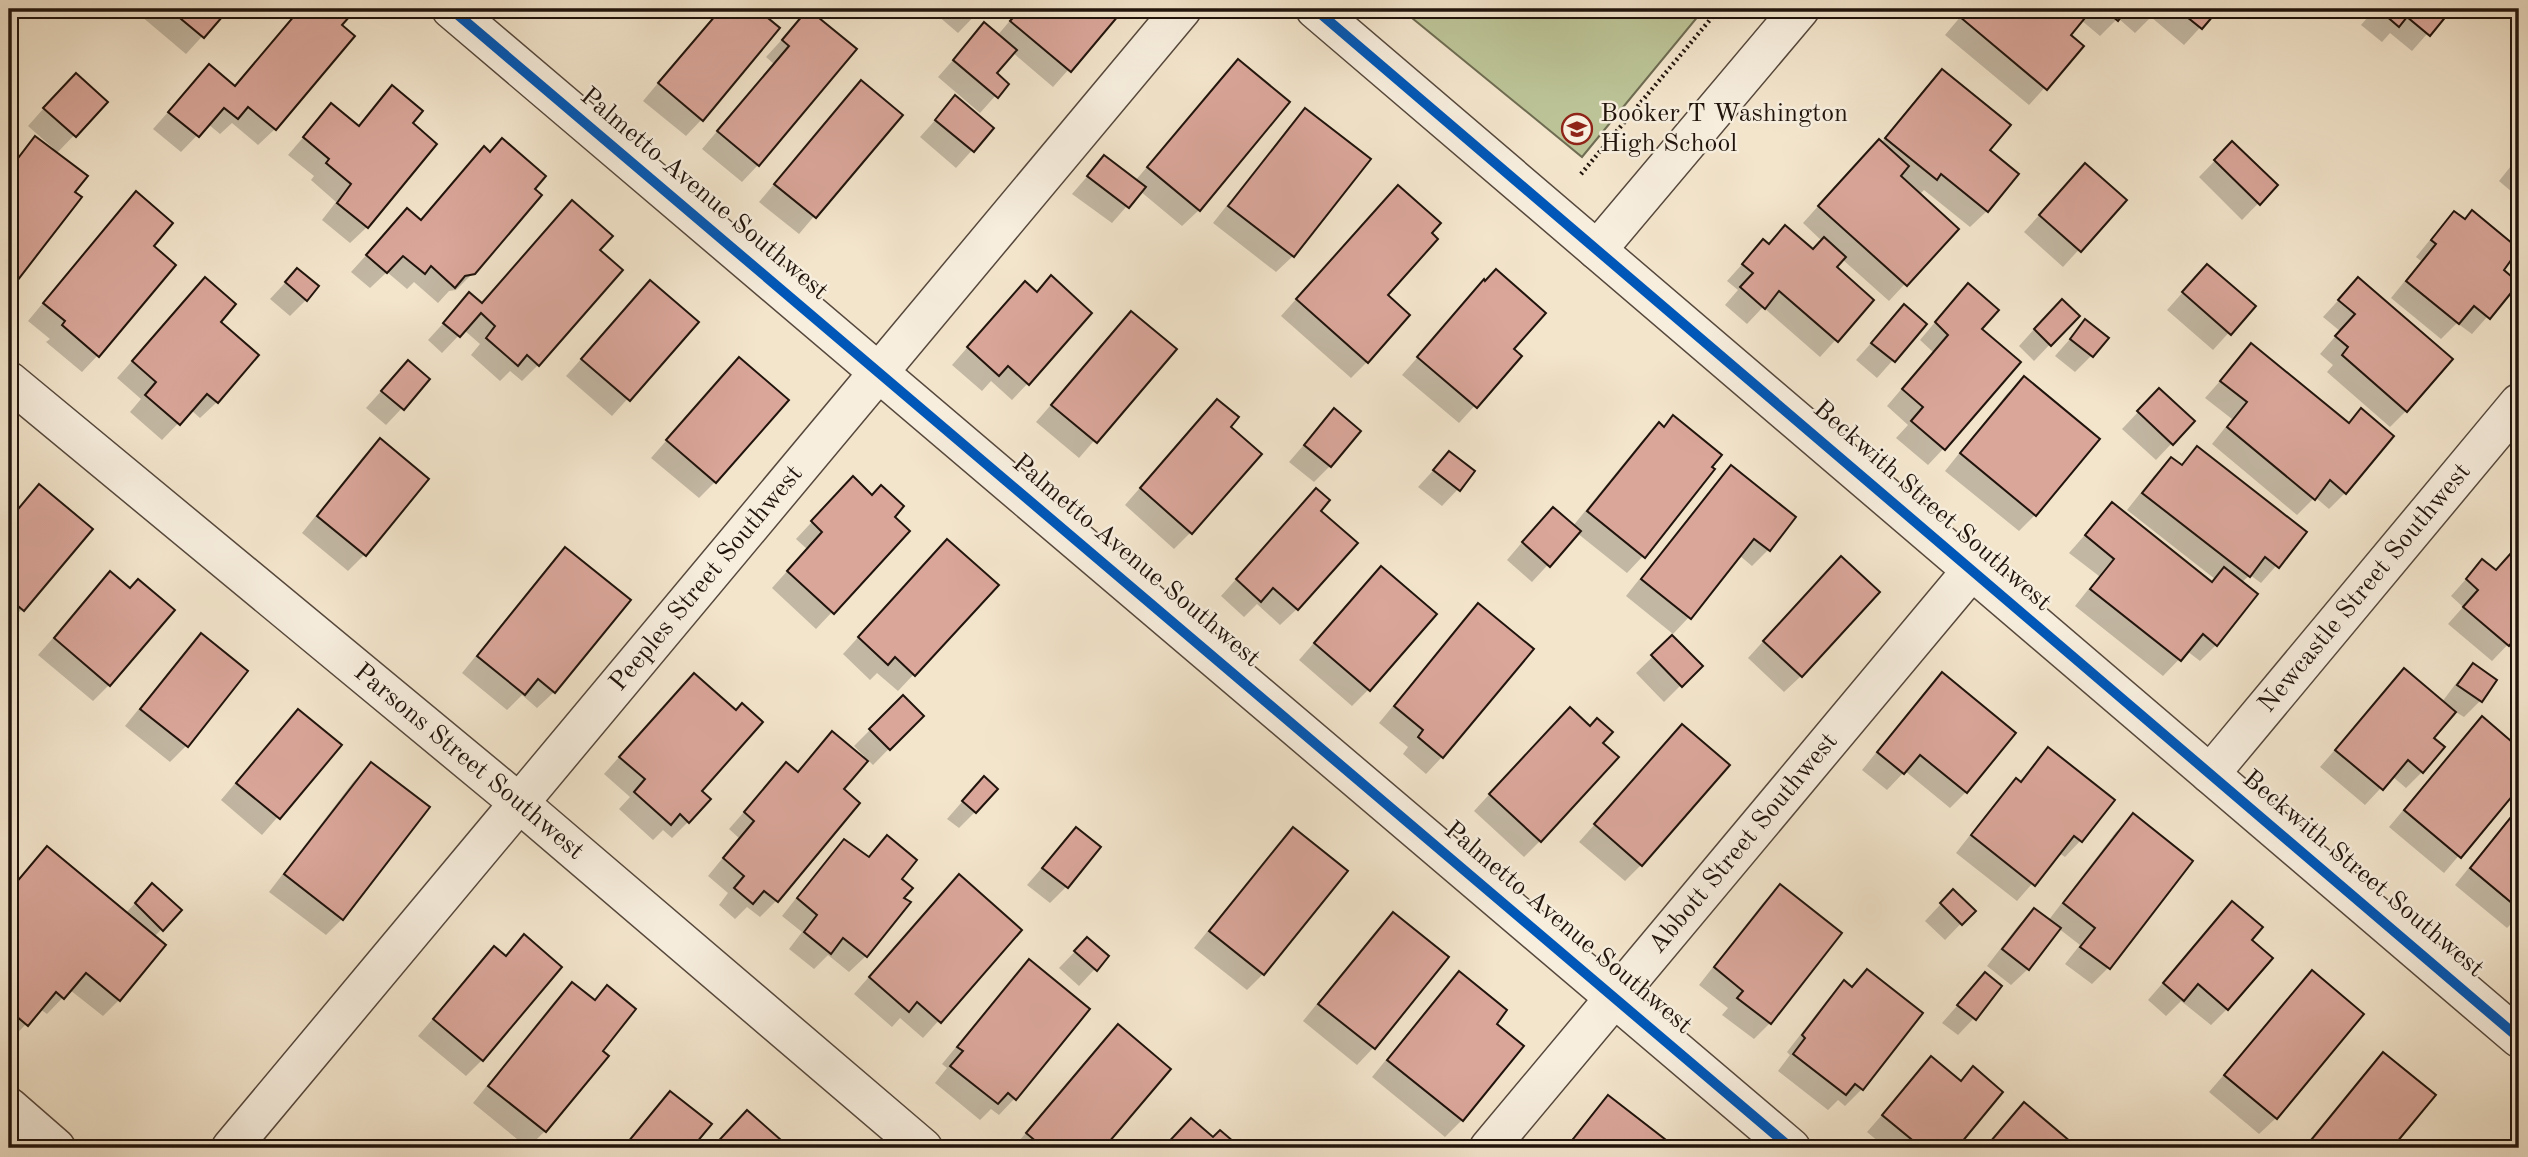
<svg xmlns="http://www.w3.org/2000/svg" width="2528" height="1157" viewBox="0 0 2528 1157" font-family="'Old Standard TT',serif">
<rect width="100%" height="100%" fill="#f3e5cc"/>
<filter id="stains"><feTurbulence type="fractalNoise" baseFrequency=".00286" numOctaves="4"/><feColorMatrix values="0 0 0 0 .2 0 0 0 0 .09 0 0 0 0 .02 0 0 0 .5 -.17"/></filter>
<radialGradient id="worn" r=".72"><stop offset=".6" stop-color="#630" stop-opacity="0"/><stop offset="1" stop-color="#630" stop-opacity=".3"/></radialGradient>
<path fill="#bcc497" stroke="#6e6c52" stroke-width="2" d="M1401,9H1704L1582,157Z"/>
<g fill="#0003">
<path d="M147,9H227L186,54L141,16Z"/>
<path d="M300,9H340L348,16L275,129L258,145L232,123L220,134L208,124L181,152L153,129L209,66L234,87Z"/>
<path d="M720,9H754L778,28L702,119L686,136L643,101Z"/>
<path d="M930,9H981L958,33Z"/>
<path d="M1020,9H1122L1053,87L1012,52L994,74L1006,84L980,113L938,77L984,25L997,36Z"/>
<path d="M1967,9H2217L2184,45L2151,17L2135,33L2118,18L2100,36L2081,20L2069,35L2082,46L2029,105L1945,35Z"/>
<path d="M2358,9H2449L2412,51L2390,33L2382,42L2361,25L2368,17Z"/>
<path d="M808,11L854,49L758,165L742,182L702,149L774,64L766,57Z"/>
<path d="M1238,61L1199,210L1182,226L1140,191L1112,223L1072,194L1104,157L1135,181Z"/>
<path d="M1942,71L1988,150L2017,174L1987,211L1970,227L1924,190L1919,195L1956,229L1889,301L1842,259L1834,267L1872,300L1820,357L1763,307L1747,324L1725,305L1738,290L1727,281L1763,241L1768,245L1785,227L1812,251L1822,241L1803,223L1862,157L1881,143L1925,88Z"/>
<path d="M861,82L900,115L799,234L759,202L845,99Z"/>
<path d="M392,88L410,123L435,144L367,227L350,243L322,220L336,202L311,180L314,176L288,155L331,105L357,127Z"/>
<path d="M59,91L106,102L56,154L73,192L80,198L9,287V168L35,138L51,150L53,148L28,126Z"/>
<path d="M955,98L992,128L956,168L920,137Z"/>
<path d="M1305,111L1293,256L1276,272L1213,223L1289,127Z"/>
<path d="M2232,143L2276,185L2242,220L2199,177Z"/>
<path d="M484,149L473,273L456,290L449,291L438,303L414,282L407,289L387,272L370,288L351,272L407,210L420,221Z"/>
<path d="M2519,156V198L2499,181Z"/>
<path d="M2069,182L2124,200L2063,267L2024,232Z"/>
<path d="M136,194L151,246L98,355L82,372L46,342L50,339L28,321L120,210Z"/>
<path d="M572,202L597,250L538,365L522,381L510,371L500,381L471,355L480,344L464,330L442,353L428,340L470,294L481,304Z"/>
<path d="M1382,203L1385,295L1367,362L1351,378L1281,316Z"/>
<path d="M2472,212L2518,250L2501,270L2517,283L2472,334L2457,323L2441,339L2391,298L2421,261L2416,257L2438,230L2455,214L2464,220Z"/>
<path d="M297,270L306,300L290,316L270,299Z"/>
<path d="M1051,278L1028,383L1012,400L991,381L982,391L952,365L1009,300L1036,293Z"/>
<path d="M2358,279L2406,411L2390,427L2327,372L2333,365L2320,354L2340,331L2323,317Z"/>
<path d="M650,282L696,323L612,416L566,376Z"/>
<path d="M1484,282L1512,349L1520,356L1459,423L1402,375Z"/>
<path d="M2191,283L2253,306L2213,350L2167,310Z"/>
<path d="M189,296L218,322L217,402L200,418L191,410L162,440L130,412L141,399L117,378Z"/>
<path d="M1952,302L1980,329L1944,448L1928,465L1896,438L1908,425L1887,406L1933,352L1920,340Z"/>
<path d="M1904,306L1925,324L1877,378L1856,360Z"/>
<path d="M1131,313L1174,349L1079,458L1036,422Z"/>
<path d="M2077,316L2034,361L2019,346L2045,317Z"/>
<path d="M2085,322L2091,356L2075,372L2055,356Z"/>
<path d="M2252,345L2348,424L2345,493L2329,509L2315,497L2297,515L2212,444L2232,419L2205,398Z"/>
<path d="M723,376L715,482L699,498L651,458Z"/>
<path d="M2024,378L2035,515L2019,531L1945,471L2007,394Z"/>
<path d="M392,379L402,408L386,425L366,408Z"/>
<path d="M2159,390L2172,443L2156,460L2122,429Z"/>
<path d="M1334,410L1330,466L1314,482L1289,462Z"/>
<path d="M1201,418L1228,427L1191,532L1174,549L1125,505Z"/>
<path d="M1659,425L1643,556L1627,573L1577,533L1532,582L1507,560L1536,526H1573L1642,441Z"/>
<path d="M380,441L364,555L348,571L302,533L363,457Z"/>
<path d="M2197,448L2305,533L2261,583L2250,575L2241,583L2216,645L2200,661L2187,651L2163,676L2075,606L2099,576L2069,553L2112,504L2210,583L2215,579L2127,510L2154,476L2171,460L2180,466Z"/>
<path d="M1449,453L1458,489L1442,506L1418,487Z"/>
<path d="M1731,467L1769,549L1752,566L1739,555L1689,617L1673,634L1626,596L1715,484Z"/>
<path d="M39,486L90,529L9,624V519Z"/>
<path d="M1316,490L1318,511L1297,609L1280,625L1257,604L1244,617L1221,596Z"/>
<path d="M837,495L892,517L832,612L816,629L772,588L807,549L796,539Z"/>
<path d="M565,550L629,601L554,692L537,708L522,695L507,710L462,673L549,566Z"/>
<path d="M2512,554L2519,560V640L2515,637L2492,661L2448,624L2463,607L2451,596L2482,561L2494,571Z"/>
<path d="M931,557L914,674L898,691L877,673L870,680L843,654Z"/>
<path d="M110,574L129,590L109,685L93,701L38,655Z"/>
<path d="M1824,574L1801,676L1784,692L1748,658Z"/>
<path d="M1365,584L1369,689L1352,706L1299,660Z"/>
<path d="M1478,606L1532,649L1442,757L1426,774L1403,754L1408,747L1379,723L1462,622Z"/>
<path d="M201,635L187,745L170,762L125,726L185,652Z"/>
<path d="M1672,638L1700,666L1664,702L1636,673Z"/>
<path d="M2473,666L2494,680L2480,701L2464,717L2454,711L2431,738L2422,772L2406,788L2392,776L2365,805L2320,767L2404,670L2442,702L2457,682Z"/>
<path d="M1942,674L1966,792L1950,808L1905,771L1887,790L1862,770L1926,691Z"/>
<path d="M677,692L699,791L688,822L672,838L663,830L653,840L619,809L630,797L604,774Z"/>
<path d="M903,697L921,716L873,765L867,759L841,790L857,803L776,901L760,917L747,907L735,919L719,905L728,893L708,876L739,838L729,829L786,764L796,773L832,733L863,758L864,756L854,746Z"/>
<path d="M2482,719L2519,750V785L2444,873L2389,827L2466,735Z"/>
<path d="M1553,725L1601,743L1540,841L1524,857L1474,811Z"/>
<path d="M1682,726L1641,865L1625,881L1579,842Z"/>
<path d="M282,728L340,745L262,835L221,800Z"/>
<path d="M2049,749L2081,840L2065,857L2059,853L2017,901L1956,853L2000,797L2017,780L2019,782Z"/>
<path d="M371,765L342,919L326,935L269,892L354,781Z"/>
<path d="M968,795L975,812L959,828L947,819Z"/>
<path d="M2519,806V916L2507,928L2455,885Z"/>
<path d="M2133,816L2191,861L2108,968L2092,984L2065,964L2080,945L2058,928L2028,969L2011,985L1987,966L2018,926L2034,910L2048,921L2116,832Z"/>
<path d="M1076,829L1066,887L1050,903L1027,885Z"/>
<path d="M1293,829L1263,974L1247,990L1194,948L1277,845Z"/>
<path d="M887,837L899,879L902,898L908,903L866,956L849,972L828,955L814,969L789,949L802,932L782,916L828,858L844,841L867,858Z"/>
<path d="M47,848L126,913L152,885L180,910L154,937L119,1000L103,1016L70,990L47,1014L40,1009L10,1041L9,891Z"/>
<path d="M1780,886L1770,1023L1754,1039L1722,1015L1728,1008L1699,985L1763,903Z"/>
<path d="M1953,891L1973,911L1945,940L1925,921Z"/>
<path d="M942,893L1020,930L923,1038L900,1018L892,1027L854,994Z"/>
<path d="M2232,903L2250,941L2227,1009L2211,1025L2181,1001L2166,1016L2148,1000Z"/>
<path d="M1393,914L1447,958L1373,1048L1357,1065L1303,1021L1376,931Z"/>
<path d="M524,937L482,1060L466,1076L418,1036L494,948L504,957Z"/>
<path d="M1087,939L1107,956L1079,986L1059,968Z"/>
<path d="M1029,961L1015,1098L999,1115L991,1109L980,1120L935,1083L947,1068L942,1064L1013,978Z"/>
<path d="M1867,971L1920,1013L1862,1089L1845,1106L1838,1100L1828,1110L1778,1071L1790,1055L1787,1052L1828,999L1844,983L1850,988Z"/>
<path d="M1459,973L1494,1024L1522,1046L1462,1120L1445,1137L1372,1077L1443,990Z"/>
<path d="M2312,973L2276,1118L2259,1134L2209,1092Z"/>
<path d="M1985,974L1974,1018L1958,1035L1942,1023Z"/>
<path d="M572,985L593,1001L607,987L600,1051L606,1056L545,1131L528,1148L473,1103L555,1001Z"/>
<path d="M1118,1026L1169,1069L1102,1148H1013Z"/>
<path d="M2384,1054L2434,1095L2390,1148H2303L2367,1070Z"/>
<path d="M1931,1059L1960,1082L1973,1069L2001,1092L1954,1148H1886L1867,1132Z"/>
<path d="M670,1094L709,1124L690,1148H622Z"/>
<path d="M1608,1097L1663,1141L1658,1148H1565L1592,1114Z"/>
<path d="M2024,1104L2075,1148H1984Z"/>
</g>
<g fill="#daa69a" stroke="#21140c" stroke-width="2">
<path d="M169,9H229L204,38Z"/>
<path d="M300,9H343L351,15L342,25L355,36L276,130L248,107L238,119L224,108L199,137L168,112L209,64L235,86Z"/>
<path d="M721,9H757L780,28L703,121L658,83Z"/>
<path d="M808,9L857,49L759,166L717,131L789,46L782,40Z"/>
<path d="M1021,9H1124L1071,72L1010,21Z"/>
<path d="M1967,9H2073L2085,18L2071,35L2084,46L2047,90L1960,17Z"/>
<path d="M2104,9H2127L2118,21Z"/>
<path d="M2177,9H2219L2202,29Z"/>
<path d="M2378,9H2452L2430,36L2407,17L2399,27Z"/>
<path d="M984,22L1017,50L997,73L1009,84L998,98L953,60Z"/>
<path d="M1238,59L1290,102L1200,211L1147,167Z"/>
<path d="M1942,69L2011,125L1990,150L2019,174L1988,212L1941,174L1937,180L1885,138Z"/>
<path d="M76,73L108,102L76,137L43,108Z"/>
<path d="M861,80L903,115L816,218L774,184Z"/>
<path d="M392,85L423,111L413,123L437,144L368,228L337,203L351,184L326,163L329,159L303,137L331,103L359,126Z"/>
<path d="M955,95L994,128L974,152L935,120Z"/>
<path d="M1305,108L1371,159L1294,257L1228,206Z"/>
<path d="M35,136L88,176L75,192L82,197L17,281L9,275V170Z"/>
<path d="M502,138L546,176L535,189L542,195L475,274L465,276L455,288L431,266L425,274L403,256L387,273L366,255L407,208L421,220L484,146L490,152Z"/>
<path d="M1879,139L1909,166L1901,176L1959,229L1907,286L1818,206Z"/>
<path d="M2232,141L2278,185L2260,205L2214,160Z"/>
<path d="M1104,155L1146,187L1129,208L1087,176Z"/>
<path d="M2085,163L2127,200L2081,252L2039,215Z"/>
<path d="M1398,185L1441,223L1432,233L1438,239L1388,295L1410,315L1368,363L1296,299Z"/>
<path d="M136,191L173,223L154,246L176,265L99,357L62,325L65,321L43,303Z"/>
<path d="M572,200L613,236L600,250L623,270L539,366L527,355L518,366L486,338L495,326L481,313L460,337L443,323L469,292L482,303Z"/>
<path d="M2472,210L2519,249L2504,270L2519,283L2490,319L2474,306L2459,324L2406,281L2436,244L2431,240L2454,211L2465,219Z"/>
<path d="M1785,225L1813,249L1824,237L1846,257L1837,267L1874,300L1838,342L1779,291L1765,309L1740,287L1753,273L1742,264L1763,239L1769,244Z"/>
<path d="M2207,264L2256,306L2231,335L2182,292Z"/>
<path d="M297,268L319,286L307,301L285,282Z"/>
<path d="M1496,269L1546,313L1514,349L1522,356L1477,408L1417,357L1484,279L1485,281Z"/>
<path d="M1051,275L1092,313L1029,385L1008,366L999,376L967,347L1025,281L1037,292Z"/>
<path d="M205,277L236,304L221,322L259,355L218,403L207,394L180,425L145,395L156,382L132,361Z"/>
<path d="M2358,277L2453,359L2407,412L2342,355L2348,347L2335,336L2355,314L2338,300Z"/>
<path d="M650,280L699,322L630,401L581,359Z"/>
<path d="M1968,283L1999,310L1982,329L2021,362L1945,450L1911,421L1923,407L1902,389L1948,335L1935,322Z"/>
<path d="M2062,299L2080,316L2051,346L2034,329Z"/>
<path d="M1904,304L1927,324L1895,362L1871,343Z"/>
<path d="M1131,311L1177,349L1097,443L1051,405Z"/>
<path d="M2085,319L2109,338L2093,357L2070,339Z"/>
<path d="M2251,343L2349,423L2361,408L2394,436L2346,494L2330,480L2315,500L2227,427L2247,402L2220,381Z"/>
<path d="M739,357L789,400L716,483L666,440Z"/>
<path d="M408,360L430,379L404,410L381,391Z"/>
<path d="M2024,376L2100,439L2036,516L1960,453Z"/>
<path d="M2159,388L2195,421L2173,445L2137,411Z"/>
<path d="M1217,399L1239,417L1231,427L1262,454L1192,534L1140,488Z"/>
<path d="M1334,408L1361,431L1331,467L1304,445Z"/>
<path d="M1673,415L1722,455L1712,467L1715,469L1645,558L1587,511L1659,422L1664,427Z"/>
<path d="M380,438L429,479L366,556L317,516Z"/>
<path d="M2197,446L2307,532L2279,568L2265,557L2250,577L2142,493L2171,457L2182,465Z"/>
<path d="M1449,451L1475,471L1460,491L1433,470Z"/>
<path d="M1731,465L1796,517L1770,551L1754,539L1691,619L1641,579Z"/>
<path d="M853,476L872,495L881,485L904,506L895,517L910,531L834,614L787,571L822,532L811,521Z"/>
<path d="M39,484L93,529L24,611L12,601L9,604V520Z"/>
<path d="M1316,488L1330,500L1321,511L1358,543L1298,610L1273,588L1261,602L1236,579Z"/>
<path d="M2112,502L2212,582L2224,567L2258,594L2217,646L2203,634L2181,661L2090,589L2114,559L2085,535Z"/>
<path d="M1553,507L1581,531L1550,567L1522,542Z"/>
<path d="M947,539L999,585L915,676L895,657L888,665L858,637Z"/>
<path d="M565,547L631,600L555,693L538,679L525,695L477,656Z"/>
<path d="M2512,552L2519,558V634L2509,646L2463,607L2478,590L2466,579L2482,559L2496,570Z"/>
<path d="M1841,556L1880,592L1802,677L1763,641Z"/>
<path d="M1381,566L1437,614L1370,691L1314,643Z"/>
<path d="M110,571L130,588L138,579L175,610L110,686L54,638Z"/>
<path d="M1478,603L1534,649L1443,758L1418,737L1423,730L1394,706Z"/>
<path d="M201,633L248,671L188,747L140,709Z"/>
<path d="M1672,635L1703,666L1682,687L1651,655Z"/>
<path d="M2473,663L2497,680L2482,702L2457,685Z"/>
<path d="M2404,668L2456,712L2434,738L2445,747L2423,773L2408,760L2383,790L2335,750Z"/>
<path d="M1942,672L2016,733L1967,793L1920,755L1904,774L1877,752Z"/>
<path d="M694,673L736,710L742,703L763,722L702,791L711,799L689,823L680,814L671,825L634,792L645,779L619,757Z"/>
<path d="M903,695L924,716L890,750L869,729Z"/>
<path d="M1570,707L1590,726L1597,718L1613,732L1603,743L1619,757L1541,842L1489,794Z"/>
<path d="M298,709L342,745L280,819L236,783Z"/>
<path d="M2482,716L2519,748V788L2461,858L2404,810Z"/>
<path d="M1682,724L1730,765L1642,866L1594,824Z"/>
<path d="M832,731L868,761L844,789L860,803L778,902L764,891L753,904L734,888L744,876L723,858L754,821L744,812L786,762L798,772Z"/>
<path d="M2048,747L2115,800L2082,842L2074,836L2035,886L1971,835L2016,778L2021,782Z"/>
<path d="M371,762L430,807L343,920L284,874Z"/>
<path d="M984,776L998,789L976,813L962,801Z"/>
<path d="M2519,807V909L2470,868Z"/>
<path d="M2133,813L2193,861L2110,969L2080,947L2095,928L2063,903Z"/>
<path d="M1076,827L1101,847L1068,888L1042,868Z"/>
<path d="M1293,827L1348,871L1264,975L1209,931Z"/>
<path d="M887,835L917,860L902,879L913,888L904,898L911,902L867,957L843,938L831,954L804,932L817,915L797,898L844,839L869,857Z"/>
<path d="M47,846L166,945L120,1001L86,973L64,999L56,992L28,1026L9,1010V891Z"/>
<path d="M959,874L1022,930L941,1023L917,1002L909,1012L869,977Z"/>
<path d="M152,883L182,910L163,931L135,903Z"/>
<path d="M1780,884L1842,933L1771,1024L1737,998L1743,991L1714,967Z"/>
<path d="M1953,889L1976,911L1962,925L1940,903Z"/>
<path d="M2232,901L2263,927L2252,940L2273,958L2228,1010L2198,984L2184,1001L2163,983Z"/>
<path d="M2034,908L2061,928L2029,970L2002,949Z"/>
<path d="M1393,912L1449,957L1375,1049L1318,1004Z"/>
<path d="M524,934L562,967L483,1061L433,1019L494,946L506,956Z"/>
<path d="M1087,937L1109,956L1097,971L1074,951Z"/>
<path d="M1029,959L1090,1009L1016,1100L1008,1093L998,1104L950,1066L963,1051L957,1047Z"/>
<path d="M1867,969L1923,1013L1863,1090L1855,1084L1846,1095L1793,1054L1805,1038L1802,1035L1844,980L1852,987Z"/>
<path d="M2312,970L2364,1014L2277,1119L2224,1075Z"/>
<path d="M1459,971L1507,1010L1497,1024L1524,1046L1463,1121L1387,1060Z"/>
<path d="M1985,972L2002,986L1976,1020L1957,1005Z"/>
<path d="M572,982L595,1000L607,985L636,1009L603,1051L609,1056L546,1132L488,1086Z"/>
<path d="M1118,1024L1171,1069L1104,1148H1044L1026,1133Z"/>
<path d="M2383,1052L2436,1095L2392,1148H2356L2353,1146L2351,1148H2311L2307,1145Z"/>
<path d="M1931,1056L1961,1081L1973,1066L2003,1092L1957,1148H1922L1882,1115Z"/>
<path d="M670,1091L712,1124L692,1148H623Z"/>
<path d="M1608,1095L1666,1140L1660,1148H1566Z"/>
<path d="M2024,1102L2078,1148H1985Z"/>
<path d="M747,1110L790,1148H712Z"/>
<path d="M1191,1118L1213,1137L1220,1130L1241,1148H1163Z"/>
</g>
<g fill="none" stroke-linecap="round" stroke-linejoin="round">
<g stroke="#56483c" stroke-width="41">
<g id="minor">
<path d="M451,9L1791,1148"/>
<path d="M1315,9L2519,1038"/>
<path d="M1597,250L1800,9"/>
<path id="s1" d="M9,381L519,803L923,1148"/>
<path id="s2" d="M2210,774L2519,403"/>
<path d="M9,1107L56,1148"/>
<path id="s3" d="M231,1148L1182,9"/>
<path id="s4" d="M1489,1148L1972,570"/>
</g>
</g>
<path stroke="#21140c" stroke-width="4.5" stroke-dasharray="2 3.5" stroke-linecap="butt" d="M1581,174L1719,9"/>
<use href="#minor" stroke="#f7eede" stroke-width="38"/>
<g stroke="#f7eede" stroke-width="15">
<g id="cycleway">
<path d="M451,9L1791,1148"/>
<path d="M1315,9L2519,1038"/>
</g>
</g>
<use href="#cycleway" stroke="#0057b8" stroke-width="10"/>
</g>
<defs>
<g id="school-ring" transform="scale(1.575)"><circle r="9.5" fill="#f7eede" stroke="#8f2418" stroke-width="1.5"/><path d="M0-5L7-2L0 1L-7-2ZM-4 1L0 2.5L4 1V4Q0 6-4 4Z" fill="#8f2418"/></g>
</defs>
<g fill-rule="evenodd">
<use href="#school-ring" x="1577" y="129"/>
</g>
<g text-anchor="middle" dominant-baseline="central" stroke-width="5" stroke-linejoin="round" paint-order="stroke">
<g font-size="26" fill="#21140c" stroke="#f7eede" text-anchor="start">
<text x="1600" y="114">Booker T Washington<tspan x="1600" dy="30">High School</tspan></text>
</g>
<g font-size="26" fill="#21140c" stroke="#f7eede">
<text transform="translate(704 194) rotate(40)">Palmetto Avenue Southwest</text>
<text transform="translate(1932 506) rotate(41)">Beckwith Street Southwest</text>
<text transform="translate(1136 561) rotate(40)">Palmetto Avenue Southwest</text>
<text stroke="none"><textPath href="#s3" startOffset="742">Peeples Street Southwest</textPath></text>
<text stroke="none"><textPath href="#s2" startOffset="242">Newcastle Street Southwest</textPath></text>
<text stroke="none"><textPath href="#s1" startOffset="597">Parsons Street Southwest</textPath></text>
<text stroke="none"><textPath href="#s4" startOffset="397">Abbott Street Southwest</textPath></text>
<text transform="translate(2363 874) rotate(40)">Beckwith Street Southwest</text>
<text transform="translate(1568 928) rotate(40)">Palmetto Avenue Southwest</text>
</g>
</g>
<rect width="2528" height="1157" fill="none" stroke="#f3e5cc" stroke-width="35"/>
<rect x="10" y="10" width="2507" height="1136" fill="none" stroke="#21140c" stroke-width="3.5"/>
<rect x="18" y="18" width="2493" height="1122" fill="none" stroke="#21140c" stroke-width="2"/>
<rect width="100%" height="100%" filter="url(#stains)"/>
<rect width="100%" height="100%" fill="url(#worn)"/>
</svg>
